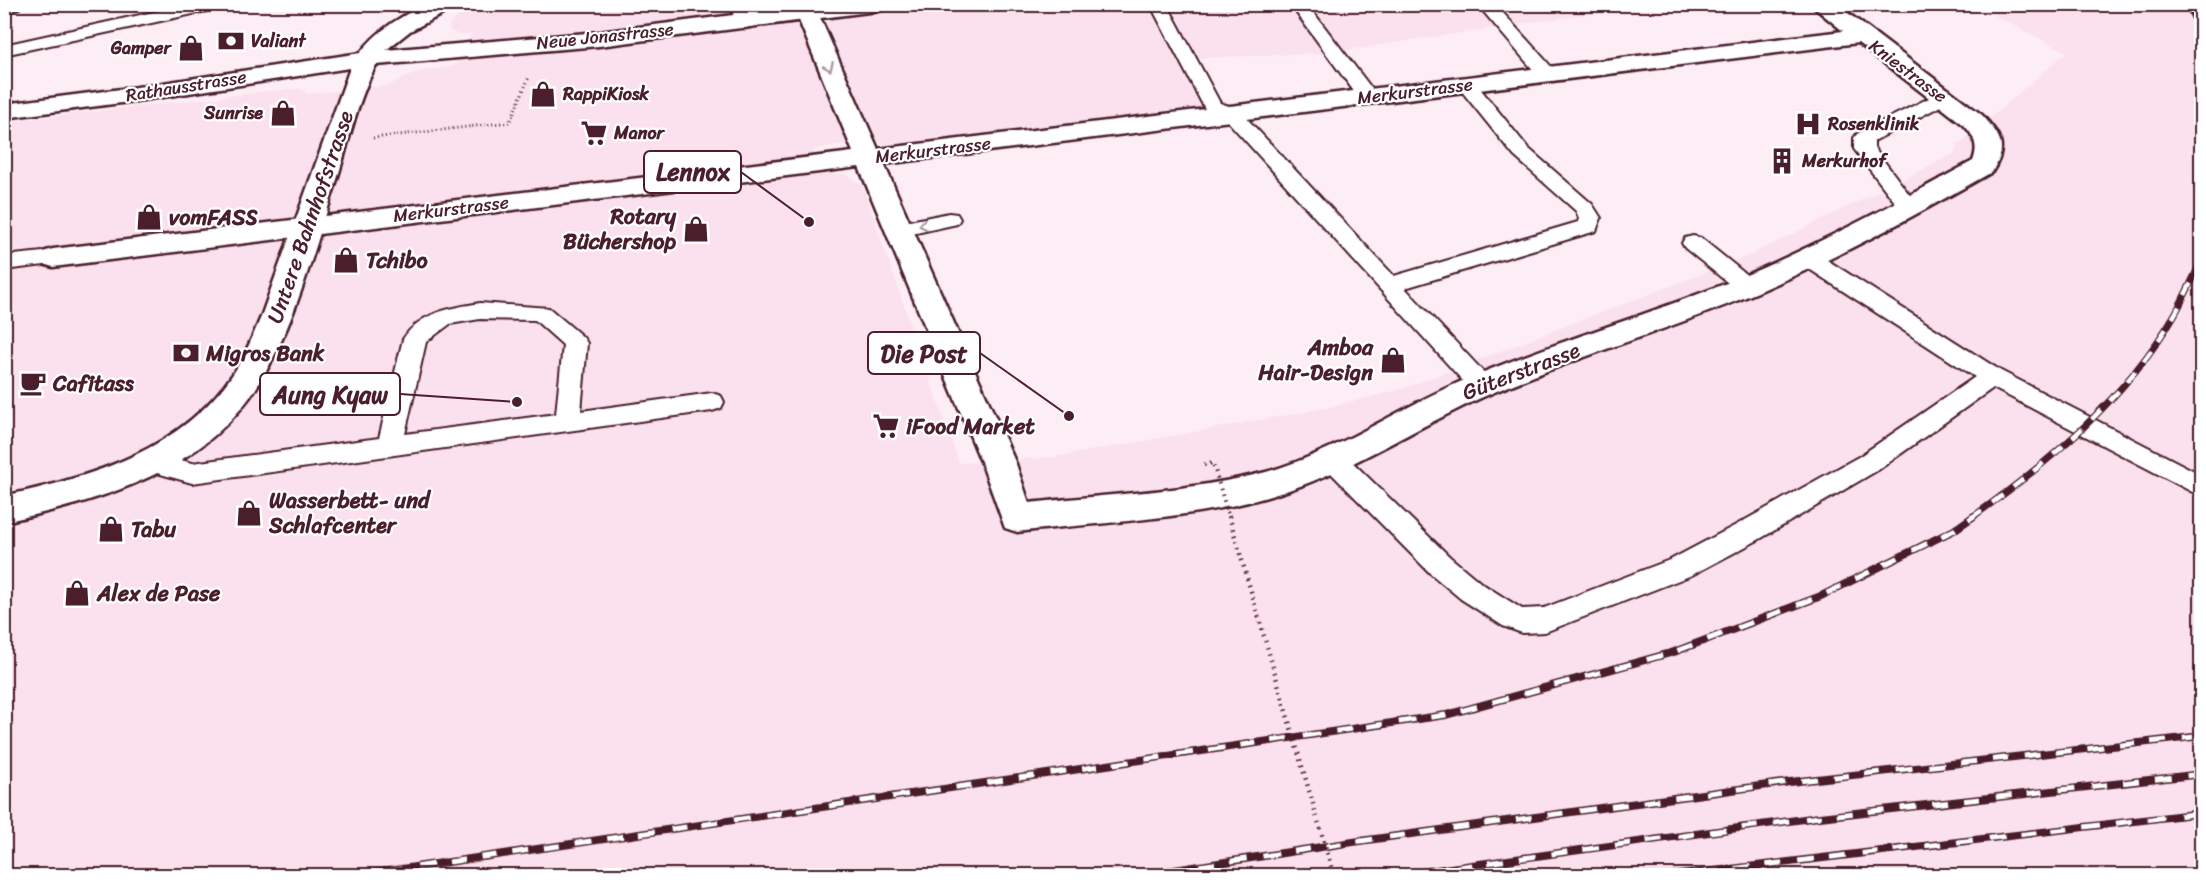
<svg xmlns="http://www.w3.org/2000/svg" width="2206" height="880" viewBox="0 0 2206 880" font-family="Sriracha,sans-serif">
<rect width="100%" height="100%" fill="#fdedf5"/>
<filter id="ink" filterUnits="userSpaceOnUse"><feTurbulence type="fractalNoise" baseFrequency=".0167" numOctaves="2"/><feDisplacementMap in="SourceGraphic" scale="12" xChannelSelector="R" yChannelSelector="G"/><feConvolveMatrix kernelMatrix="1 2 1 2 8 2 1 2 1" color-interpolation-filters="sRGB"/></filter>
<g filter="url(#ink)">
<path fill="#fbe0ee" d="M472,5H1649L1325,53L1195,58L1205,110L895,147L871,140L814,149L817,172L844,174L862,185L959,463L1056,457L1327,408L1399,390L1749,256L1954,154L1959,145L2067,52L1996,16L1995,5H2201V875H5L4,122L288,89H302L307,94L387,86L418,72L455,66L471,34L461,35L450,31L449,24Z"/>
<g fill="none" stroke-linecap="round" stroke-linejoin="round">
<g stroke="#4a1f2b" stroke-width="4">
<g id="service">
<path d="M4,4H21L19,8L4,13Z"/>
<path d="M190,4H224L216,9L4,55V45Z"/>
<path d="M400,4H421L433,14L430,18H418Z"/>
<path d="M1150,4H1167L1220,103L1238,109L1394,276L1578,222L1579,218L1576,211L1514,156L1460,89L1458,85L1460,81H1474L1528,148L1592,204L1601,218L1596,231L1405,288L1490,379L1493,385L1490,391L1481,394L1472,391L1224,117L1206,111Z"/>
<path d="M1290,4H1307L1375,93L1377,97L1375,101H1361Z"/>
<path d="M1477,4H1495L1555,71L1557,75L1555,79H1541Z"/>
<path d="M1943,91L1950,93L1952,97L1950,101L1874,141V148L1918,206L1915,210L1908,212L1901,210L1854,149V138L1857,134Z"/>
<path d="M949,213L957,214L960,219L957,224L898,237L890,235L887,230L890,225Z"/>
<path d="M1693,236L1701,238L1754,281L1757,286L1754,291L1746,293L1738,291L1685,248L1682,243L1685,238Z"/>
<path d="M53,251L61,253L64,258L61,263L4,270V256Z"/>
<path d="M1808,251L1816,253L2001,371L2202,475V497L1993,388L1878,470L1758,540L1692,575L1545,632L1522,633L1503,626L1461,599L1430,573L1324,466L1320,459L1324,452L1333,449L1342,452L1450,557L1481,583L1522,609L1544,608L1672,559L1738,524L1860,456L1975,377L1800,263L1797,258L1800,253Z"/>
<path d="M480,303L549,308L583,337L587,343L581,411L712,393L721,396L724,402L721,408L712,411L192,483L143,469L139,462L143,455L152,452L192,463L379,438L403,339C420,312 451,308 480,303ZM480,319L535,320L563,345L556,414L405,434L426,342L450,324Z"/>
</g>
</g>
<g stroke="#4a1f2b" stroke-width="5">
<g id="minor">
<path d="M732,4H754L756,21L753,26L745,28L737,26L734,21Z"/>
<path d="M1810,4H1836L1982,115C2000,135 2009,147 1992,172C1916,215 1839,257 1758,292C1671,329 1579,356 1492,393C1416,426 1348,474 1267,497C1187,520 1100,522 1017,532L1005,528L982,464L859,167L53,267L43,264L39,258L43,252L53,249L853,152L796,13L799,8L807,6L815,8L818,13L878,149L1843,31ZM1858,43L1964,125C1974,136 1979,146 1973,161C1896,203 1818,245 1737,279C1649,315 1557,341 1469,378C1401,406 1338,452 1266,472C1190,492 1108,494 1029,503L1016,464L884,164Z"/>
<path d="M367,52L375,54L379,59L375,64L137,101L4,118V104L137,87Z"/>
</g>
</g>
<g stroke="#4a1f2b" stroke-width="5">
<path id="primary" d="M426,4H455L452,9L410,31L386,50L599,32L820,4H888L885,9L877,11L599,46L376,65C356,103 348,146 335,186C314,250 295,324 260,382C205,472 102,500 4,522V496C92,477 183,450 235,371C246,354 253,335 261,317L350,68C368,37 393,20 426,4Z"/>
</g>
<path stroke="#4a1f2b" stroke-width="3" stroke-dasharray="1 3" stroke-linecap="butt" d="M373,138L510,122L529,77"/>
<use href="#service" fill="#fff" fill-rule="evenodd"/>
<use href="#minor" fill="#fff" fill-rule="evenodd"/>
<use href="#primary" fill="#fff" fill-rule="evenodd"/>
<g stroke="#4a1f2b" stroke-width="4.5">
<path id="rail-far2" d="M2186,4L2202,37"/>
</g>
<g stroke="#4a1f2b" stroke-width="7">
<path id="rail-far1" d="M1971,518C2049,463 2127,397 2175,314C2185,296 2193,278 2202,260"/>
</g>
<g stroke="#4a1f2b" stroke-width="8">
<g id="rail">
<path d="M354,876L1446,715L1674,652L1821,596L1954,530L1974,516"/>
<path d="M1136,876L1353,842L1790,782L2202,736"/>
<path d="M1393,876L1811,818L2202,774"/>
<path d="M1671,876L2202,813"/>
</g>
</g>
<use href="#rail-far2" stroke="#fff" stroke-width="3" stroke-dasharray="10" stroke-linecap="butt"/>
<use href="#rail-far1" stroke="#fff" stroke-width="4.5" stroke-dasharray="13" stroke-linecap="butt"/>
<use href="#rail" stroke="#fff" stroke-width="5" stroke-dasharray="16" stroke-linecap="butt"/>
<path stroke="#4a1f2b" stroke-width="4" stroke-dasharray="1.5 4.5" stroke-linecap="butt" d="M1204,465L1213,463L1229,518"/>
<path stroke="#4a1f2b" stroke-width="4.5" stroke-dasharray="1.5 5" stroke-linecap="butt" d="M1229,516L1334,876"/>
</g>
<defs><path id="oneway-chevron" d="M-2-3.5L2.5 0L-2 3.5" fill="none" stroke-width="1.6" stroke-linecap="round" stroke-linejoin="round" transform="scale(1.5)"/></defs>
<g stroke="#ae9aa0">
<use href="#oneway-chevron" transform="translate(829 67) rotate(67)"/>
<use href="#oneway-chevron" transform="translate(923 225) rotate(168)"/>
</g>
</g>
<defs>
<g id="bank-bare" transform="scale(2.07)"><path d="M-6-4H6V4H-6ZM0-2.3a2.3 2.3 0 1 0 0 4.6a2.3 2.3 0 1 0 0-4.6Z" fill="#4a1f2b" stroke="#fff" stroke-width="2.5" paint-order="stroke"/></g>
<g id="shop-bare" transform="scale(2.07)"><path d="M-5-2.5h2.3a2.7 3.5 0 0 1 5.4 0H5L5.5 6h-11ZM-1.5-2.5h3a1.5 2.3 0 0 0-3 0Z" fill="#4a1f2b" stroke="#fff" stroke-width="2.5" paint-order="stroke"/></g>
<g id="hospital-bare" transform="scale(2.07)"><path d="M-5-5h3v3.5h4V-5h3V5h-3V1.5h-4V5h-3Z" fill="#4a1f2b" stroke="#fff" stroke-width="2.5" paint-order="stroke"/></g>
<g id="supermarket-bare" transform="scale(2.07)"><path d="M-6-5.5h2.5l.6 2H6L4.5 2H-2.5L-4.4-4H-6ZM-1.5 3.2a1.3 1.3 0 1 0 .1 0ZM3 3.2a1.3 1.3 0 1 0 .1 0Z" fill="#4a1f2b" stroke="#fff" stroke-width="2.5" paint-order="stroke"/></g>
<g id="building-bare" transform="scale(2.07)"><path d="M-4-6H4V6H1V3H-1V6H-4ZM-2.5-4.3h1.7v1.8h-1.7ZM.8-4.3h1.7v1.8H.8ZM-2.5-1h1.7V.8h-1.7ZM.8-1h1.7V.8H.8Z" fill="#4a1f2b" stroke="#fff" stroke-width="2.5" paint-order="stroke"/></g>
<g id="cafe-bare" transform="scale(2.07)"><path d="M-5.5-4.5H6V0H3Q3 3.5 0 3.5H-2.5Q-5.5 3.5-5.5 0ZM3-3.2v2h1.7v-2ZM-6 4.5H4V6H-6Z" fill="#4a1f2b" stroke="#fff" stroke-width="2.5" paint-order="stroke"/></g>
</defs>
<g fill-rule="evenodd">
<use href="#bank-bare" x="231" y="41"/>
<use href="#shop-bare" x="191" y="48"/>
<use href="#shop-bare" x="543" y="94"/>
<use href="#shop-bare" x="283" y="113"/>
<use href="#hospital-bare" x="1808" y="124"/>
<use href="#supermarket-bare" x="594" y="133"/>
<use href="#building-bare" x="1782" y="161"/>
<use href="#shop-bare" x="149" y="217"/>
<use href="#shop-bare" x="696" y="229"/>
<use href="#shop-bare" x="346" y="260"/>
<use href="#bank-bare" x="186" y="353"/>
<use href="#shop-bare" x="1393" y="360"/>
<use href="#cafe-bare" x="33" y="383"/>
<use href="#supermarket-bare" x="886" y="426"/>
<use href="#shop-bare" x="249" y="513"/>
<use href="#shop-bare" x="111" y="529"/>
<use href="#shop-bare" x="77" y="593"/>
</g>
<g text-anchor="middle" dominant-baseline="central" stroke-width="4.5" stroke-linejoin="round" paint-order="stroke">
<g font-size="18" fill="#4a1f2b" stroke="#fff">
<text transform="translate(605 36) rotate(-6)">Neue Jonastrasse</text>
<text transform="translate(1908 71) rotate(37)">Kniestrasse</text>
<text transform="translate(186 86) rotate(-9)">Rathausstrasse</text>
<text transform="translate(1415 91) rotate(-7)">Merkurstrasse</text>
<text transform="translate(933 150) rotate(-7)">Merkurstrasse</text>
<text transform="translate(451 209) rotate(-7)">Merkurstrasse</text>
</g>
<g font-size="18" font-weight="bold" fill="#4a1f2b" stroke="#fff" text-anchor="start">
<text x="251" y="41">Valiant</text>
<text x="171" y="48" text-anchor="end">Gamper</text>
<text x="563" y="94">RappiKiosk</text>
<text x="263" y="113" text-anchor="end">Sunrise</text>
<text x="1828" y="124">Rosenklinik</text>
<text x="614" y="133">Manor</text>
<text x="1802" y="161">Merkurhof</text>
</g>
<g font-size="22" font-weight="bold" fill="#4a1f2b" stroke="#fff" text-anchor="start">
<text x="676" y="216" text-anchor="end">Rotary<tspan x="676" dy="25">Büchershop</tspan></text>
<text x="169" y="217">vomFASS</text>
<text x="366" y="260">Tchibo</text>
<text x="1373" y="347" text-anchor="end">Amboa<tspan x="1373" dy="25">Hair-Design</tspan></text>
<text x="206" y="353">Migros Bank</text>
<text x="53" y="383">Cafitass</text>
<text x="906" y="426">iFood Market</text>
<text x="269" y="500">Wasserbett- und<tspan x="269" dy="25">Schlafcenter</tspan></text>
<text x="131" y="529">Tabu</text>
<text x="97" y="593">Alex de Pase</text>
</g>
<g font-size="22" fill="#4a1f2b" stroke="#fff">
<text transform="translate(310 217) rotate(-71)">Untere Bahnhofstrasse</text>
<text transform="translate(1521 371) rotate(-21)">Güterstrasse</text>
</g>
</g>
<path fill="none" stroke="#4a1f2b" stroke-width="2" d="M809 222L741 172M1069 416L980 353M517 402L400 394"/>
<g fill="#4a1f2b" stroke="#fff" stroke-width="2">
<circle cx="809" cy="222" r="6"/>
<circle cx="1069" cy="416" r="6"/>
<circle cx="517" cy="402" r="6"/>
</g>
<g fill="#fff" stroke="#4a1f2b" stroke-width="2">
<rect x="644" y="151" width="97" height="42" rx="6"/>
<rect x="868" y="332" width="112" height="42" rx="6"/>
<rect x="260" y="373" width="140" height="42" rx="6"/>
</g>
<g font-size="24" text-anchor="middle" font-weight="bold" fill="#4a1f2b">
<text x="693" y="180">Lennox</text>
<text x="924" y="362">Die Post</text>
<text x="330" y="403">Aung Kyaw</text>
</g>
<rect width="2206" height="880" fill="none" stroke="#fff" stroke-width="24"/>
<rect x="12" y="12" width="2182" height="856" fill="none" stroke="#4a1f2b" stroke-width="2" filter="url(#ink)"/>
</svg>
